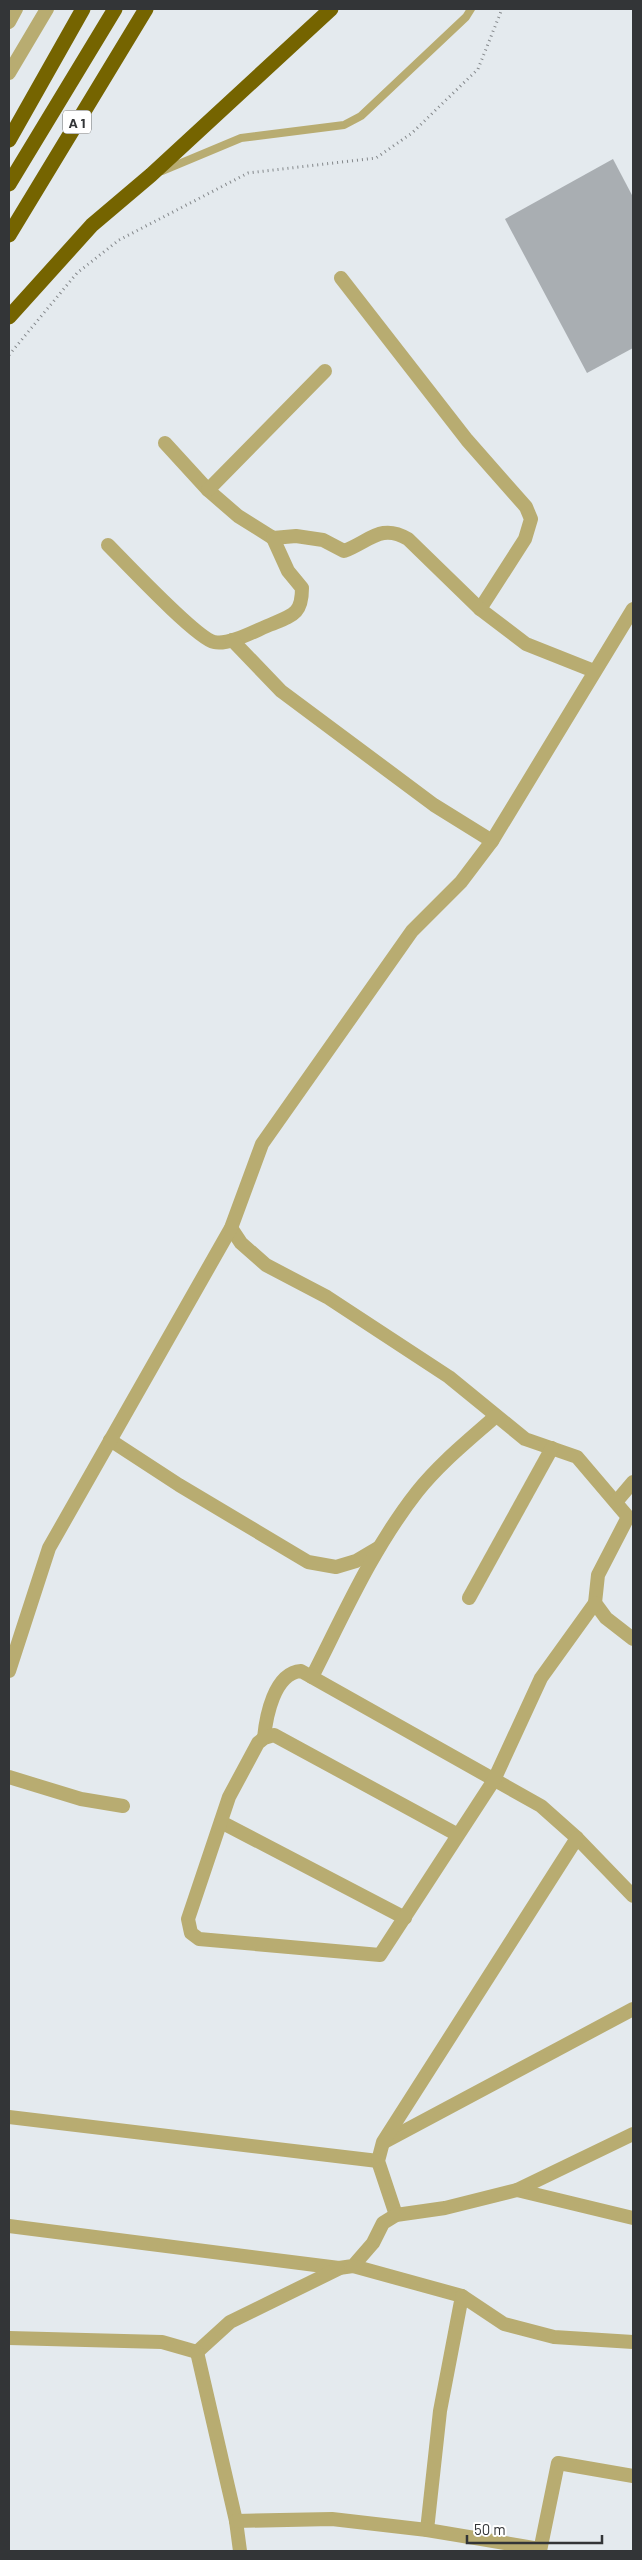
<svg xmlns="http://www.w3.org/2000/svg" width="642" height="2560" viewBox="0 0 642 2560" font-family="Barlow,sans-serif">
<rect width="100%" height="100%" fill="#e4eaee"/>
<path fill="#a9aeb2" d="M613,159L633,197V348L587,373L505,219Z"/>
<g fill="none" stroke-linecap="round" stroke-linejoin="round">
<path stroke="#84888b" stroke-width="3" stroke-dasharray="1 4" stroke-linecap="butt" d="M9,355L77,273L119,240L248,173L376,158L412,133L478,69L502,9"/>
<path stroke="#b8ac71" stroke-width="8" d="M162,171L241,138L344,125L361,116L466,17L471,9"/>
<g stroke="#b8ac71" stroke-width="14">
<path d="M9,22L16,9"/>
<path d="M9,73L47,9"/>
<path d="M341,278L467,440L526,507L531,519L525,539L480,609"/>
<path d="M165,443L208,490L238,516L273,538L296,536L323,540L344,551C370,541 381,523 408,539L480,609L526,644L594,671"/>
<path d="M208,490L325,371"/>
<path d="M108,545C125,562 196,638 214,642C229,646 258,629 272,624C294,615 302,613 302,588L288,571L273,538"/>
<path d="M232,640L281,691L434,805L492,841"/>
<path d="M231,1228L241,1243L266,1265L327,1297L449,1377L525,1439L577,1457L628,1517L598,1575L595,1603L606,1618L633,1639"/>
<path d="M110,1440L179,1485L308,1562L336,1567L356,1561L378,1548"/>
<path d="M616,1502L633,1482"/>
<path d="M469,1598L552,1448"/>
<path d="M312,1677C344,1614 373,1548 417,1492C440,1463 469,1440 496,1416"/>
<path d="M264,1738C266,1717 274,1673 301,1671L541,1806L577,1838L633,1896"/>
<path d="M9,1777L81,1799L123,1806"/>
<path d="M221,1822L405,1918"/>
<path d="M458,1835L274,1735L264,1738L258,1743L229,1797L188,1919L191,1933L199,1939L380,1955L494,1780L541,1678L595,1603"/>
<path d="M9,2117L378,2161"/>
<path d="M384,2142L633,2009"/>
<path d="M517,2190L633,2218"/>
<path d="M396,2215L378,2161L383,2142L577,1838"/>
<path d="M9,2226L339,2268L353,2266L373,2243L383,2223L396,2215L445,2208L517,2190L633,2134"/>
<path d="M353,2266L462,2296L440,2411L427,2530"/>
<path d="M462,2296L504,2324L554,2337L633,2342"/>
<path d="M9,2338L162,2342L197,2352L230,2322L338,2269"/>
<path d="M197,2352L236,2521L240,2551"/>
<path d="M236,2521L332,2519L427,2530L540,2549"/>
<path d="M540,2551L558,2463L633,2476"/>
</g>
<path stroke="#b8ac71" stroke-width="14" d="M9,1671L49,1548L231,1228L262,1144L412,931L461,882L492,841L633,609"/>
<g stroke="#756400" stroke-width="15">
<path d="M9,140L83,9"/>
<path d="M9,184L115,9"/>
<path d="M9,235L146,9"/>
<path d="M9,317L92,225L151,175L331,9"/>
</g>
</g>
<g text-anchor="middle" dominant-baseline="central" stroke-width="4.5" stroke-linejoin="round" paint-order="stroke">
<rect fill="#fff" stroke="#707273" stroke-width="1" x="63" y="110.5" width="28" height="23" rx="4"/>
<g font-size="14" font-weight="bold" fill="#333537">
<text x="77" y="122">A 1</text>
</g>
</g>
<rect width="642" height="2560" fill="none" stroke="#333537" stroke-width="20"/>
<path d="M467 2535v8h135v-8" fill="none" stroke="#333537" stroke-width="2.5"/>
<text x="474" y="2535" font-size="15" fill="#333537" stroke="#ffffff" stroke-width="4" paint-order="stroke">50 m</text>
</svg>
